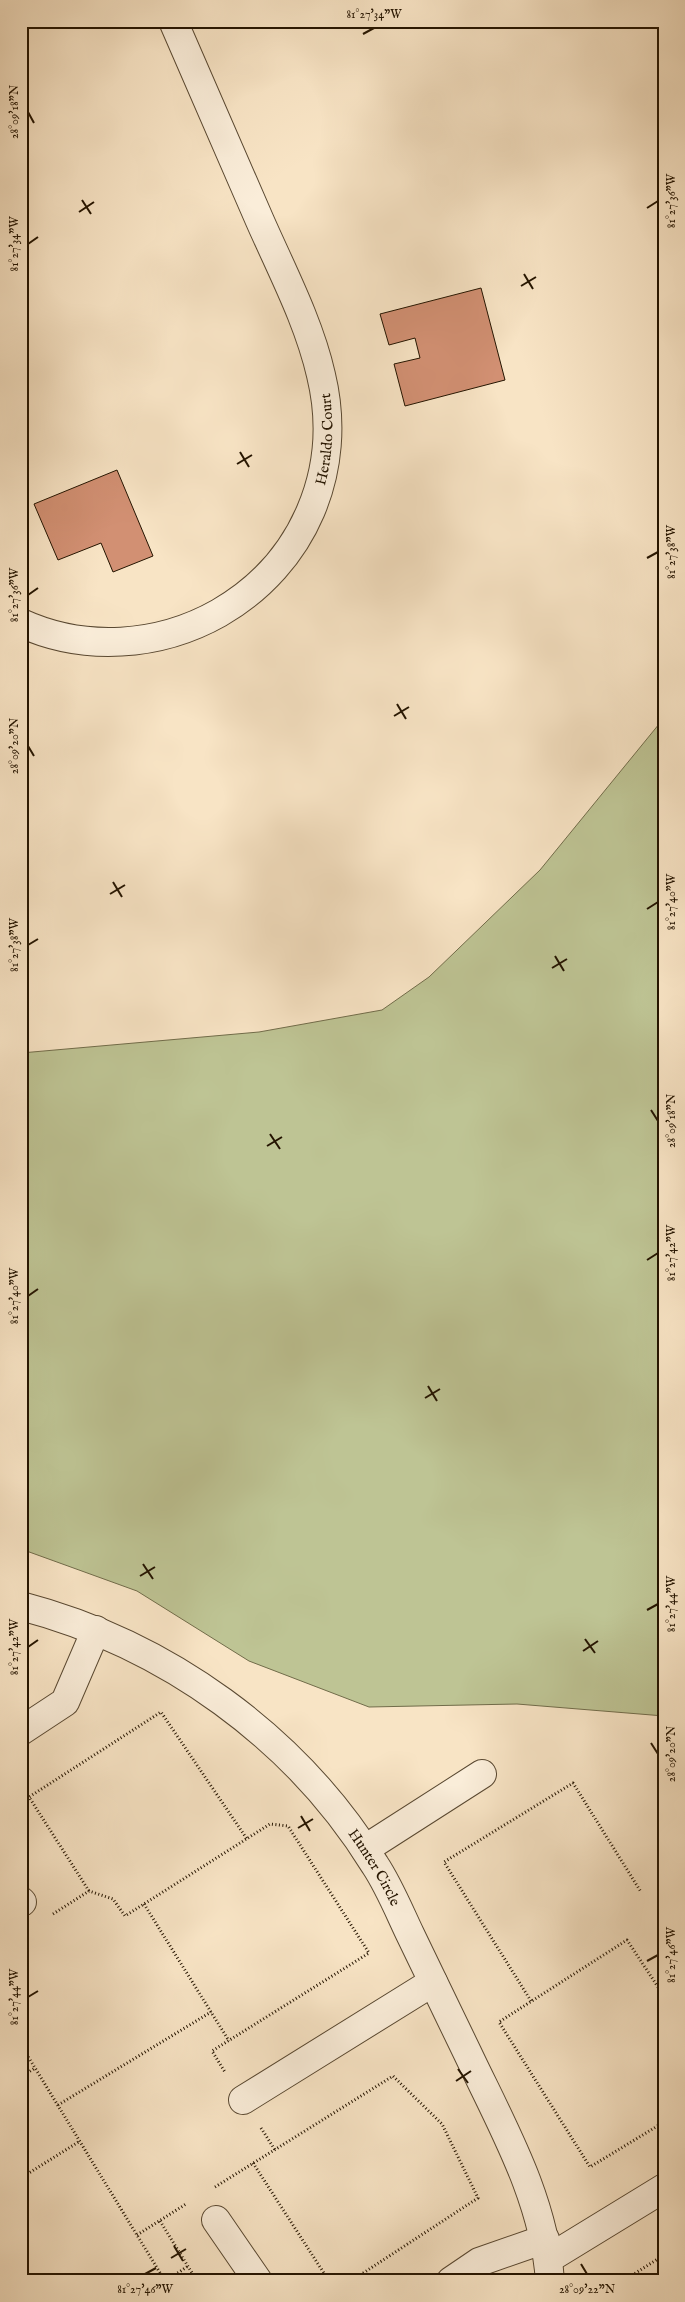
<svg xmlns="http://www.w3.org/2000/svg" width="685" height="2302" viewBox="0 0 685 2302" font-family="'IM FELL English',serif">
<rect width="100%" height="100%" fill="#f8e4c5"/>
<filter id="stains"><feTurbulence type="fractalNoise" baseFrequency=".004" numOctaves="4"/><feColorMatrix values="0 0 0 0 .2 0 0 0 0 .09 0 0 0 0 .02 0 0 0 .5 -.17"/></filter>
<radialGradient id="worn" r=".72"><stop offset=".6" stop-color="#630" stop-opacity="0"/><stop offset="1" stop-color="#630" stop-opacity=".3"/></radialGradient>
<path fill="#bec494" stroke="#716c4a" d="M664,718V1716L517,1704L369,1707L249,1661L137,1591L21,1549V1053L259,1032L382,1010L429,977L540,870Z"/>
<g fill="#d29073" stroke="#241400">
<path d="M481,288L505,380L405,406L394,364L420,358L415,338L389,345L380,314Z"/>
<path d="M117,470L153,556L113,572L101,543L58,560L34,504Z"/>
</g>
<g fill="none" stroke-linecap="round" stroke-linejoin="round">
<g stroke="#594831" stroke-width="30">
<g id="street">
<path id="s1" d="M21,623C84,652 159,647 219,613C304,564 344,470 321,375C309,322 282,271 260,221C231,155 202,88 173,21"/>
<path id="s2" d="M21,1606C166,1644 296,1737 375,1865C389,1886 399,1911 410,1934C429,1973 448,2013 467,2052C502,2126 544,2198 550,2281"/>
<path d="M21,1731L65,1702L96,1630"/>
<path d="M365,1849L482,1774"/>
<path d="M21,1901L22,1902"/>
<path d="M243,2100L433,1982"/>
<path d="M216,2220L258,2281"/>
<path d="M548,2259L664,2188"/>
<path d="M451,2281L479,2262L545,2239"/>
</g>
</g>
<g stroke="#241400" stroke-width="3" stroke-dasharray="1 2.5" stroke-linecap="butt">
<path d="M89,1891L29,1797L161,1712L247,1839"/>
<path d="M144,1904L229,2041"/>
<path d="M53,1914L89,1891L113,1899L125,1916L270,1824L288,1826L369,1953L212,2051L225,2072"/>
<path d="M664,1996L627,1940L499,2022L590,2167L664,2122"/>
<path d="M531,2001L444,1862L573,1783L641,1892"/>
<path d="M21,2045L165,2281"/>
<path d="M21,2077L35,2068"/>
<path d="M58,2105L211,2012"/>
<path d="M261,2128L275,2150"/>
<path d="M253,2163L329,2281"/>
<path d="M21,2178L80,2141"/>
<path d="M215,2187L393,2076L442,2124L478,2198L351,2281"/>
<path d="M160,2221L197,2281"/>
<path d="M137,2235L186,2204"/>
<path d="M166,2281L188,2266"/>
<path d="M623,2281L664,2255"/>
</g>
<use href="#street" stroke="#faedd9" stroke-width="28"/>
</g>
<path fill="none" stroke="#241400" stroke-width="2" d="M363,34L374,28M28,112L34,123M82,200L91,214M647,208L658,201M79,212L94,202M28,244L38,237M524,274L533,289M521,286L536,277M240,452L249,467M237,464L252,455M647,558L658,552M28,595L38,588M397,704L406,719M394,716L409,707M28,746L34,756M113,882L122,897M110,894L125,885M647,909L658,902M28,945L38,939M555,956L564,971M552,968L567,959M651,1110L658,1121M270,1134L280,1149M267,1146L282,1137M647,1260L658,1253M28,1296L38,1289M428,1386L437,1401M425,1398L440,1389M143,1564L153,1579M140,1576L155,1567M647,1610L658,1604M585,1639L595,1653M28,1647L38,1640M583,1651L598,1641M651,1743L658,1754M301,1816L310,1831M298,1828L313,1819M647,1961L658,1955M28,1997L38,1991M458,2069L468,2083M456,2081L471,2071M174,2246L183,2261M171,2258L186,2249M581,2264L587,2274M145,2274L156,2268"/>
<g text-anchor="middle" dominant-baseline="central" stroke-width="4.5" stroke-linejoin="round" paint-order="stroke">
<g font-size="15" fill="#241400" stroke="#faedd9">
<text stroke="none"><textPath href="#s1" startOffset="419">Heraldo Court</textPath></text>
<text stroke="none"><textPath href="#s2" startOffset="451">Hunter Circle</textPath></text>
</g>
</g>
<rect width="685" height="2302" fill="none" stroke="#f8e4c5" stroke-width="55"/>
<rect x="28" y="28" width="630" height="2246" fill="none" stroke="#241400" stroke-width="2"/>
<g font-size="12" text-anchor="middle" fill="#241400">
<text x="374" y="18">81°27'34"W</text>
<text transform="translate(14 112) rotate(-90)" y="4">28°09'18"N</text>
<text transform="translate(671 201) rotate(-90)" y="4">81°27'36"W</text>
<text transform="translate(14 244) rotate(-90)" y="4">81°27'34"W</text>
<text transform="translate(671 552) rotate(-90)" y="4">81°27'38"W</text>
<text transform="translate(14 595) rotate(-90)" y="4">81°27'36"W</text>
<text transform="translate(14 746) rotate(-90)" y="4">28°09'20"N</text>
<text transform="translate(671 902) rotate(-90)" y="4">81°27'40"W</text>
<text transform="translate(14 945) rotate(-90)" y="4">81°27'38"W</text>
<text transform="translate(671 1121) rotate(-90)" y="4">28°09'18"N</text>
<text transform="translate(671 1253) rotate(-90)" y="4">81°27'42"W</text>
<text transform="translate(14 1296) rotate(-90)" y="4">81°27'40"W</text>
<text transform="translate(671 1604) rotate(-90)" y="4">81°27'44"W</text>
<text transform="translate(14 1647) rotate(-90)" y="4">81°27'42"W</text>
<text transform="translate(671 1754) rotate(-90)" y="4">28°09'20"N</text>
<text transform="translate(671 1955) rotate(-90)" y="4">81°27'46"W</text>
<text transform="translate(14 1997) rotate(-90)" y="4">81°27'44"W</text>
<text x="145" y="2293">81°27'46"W</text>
<text x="587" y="2293">28°09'22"N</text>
</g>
<rect width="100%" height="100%" filter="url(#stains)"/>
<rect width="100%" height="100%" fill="url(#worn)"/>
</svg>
